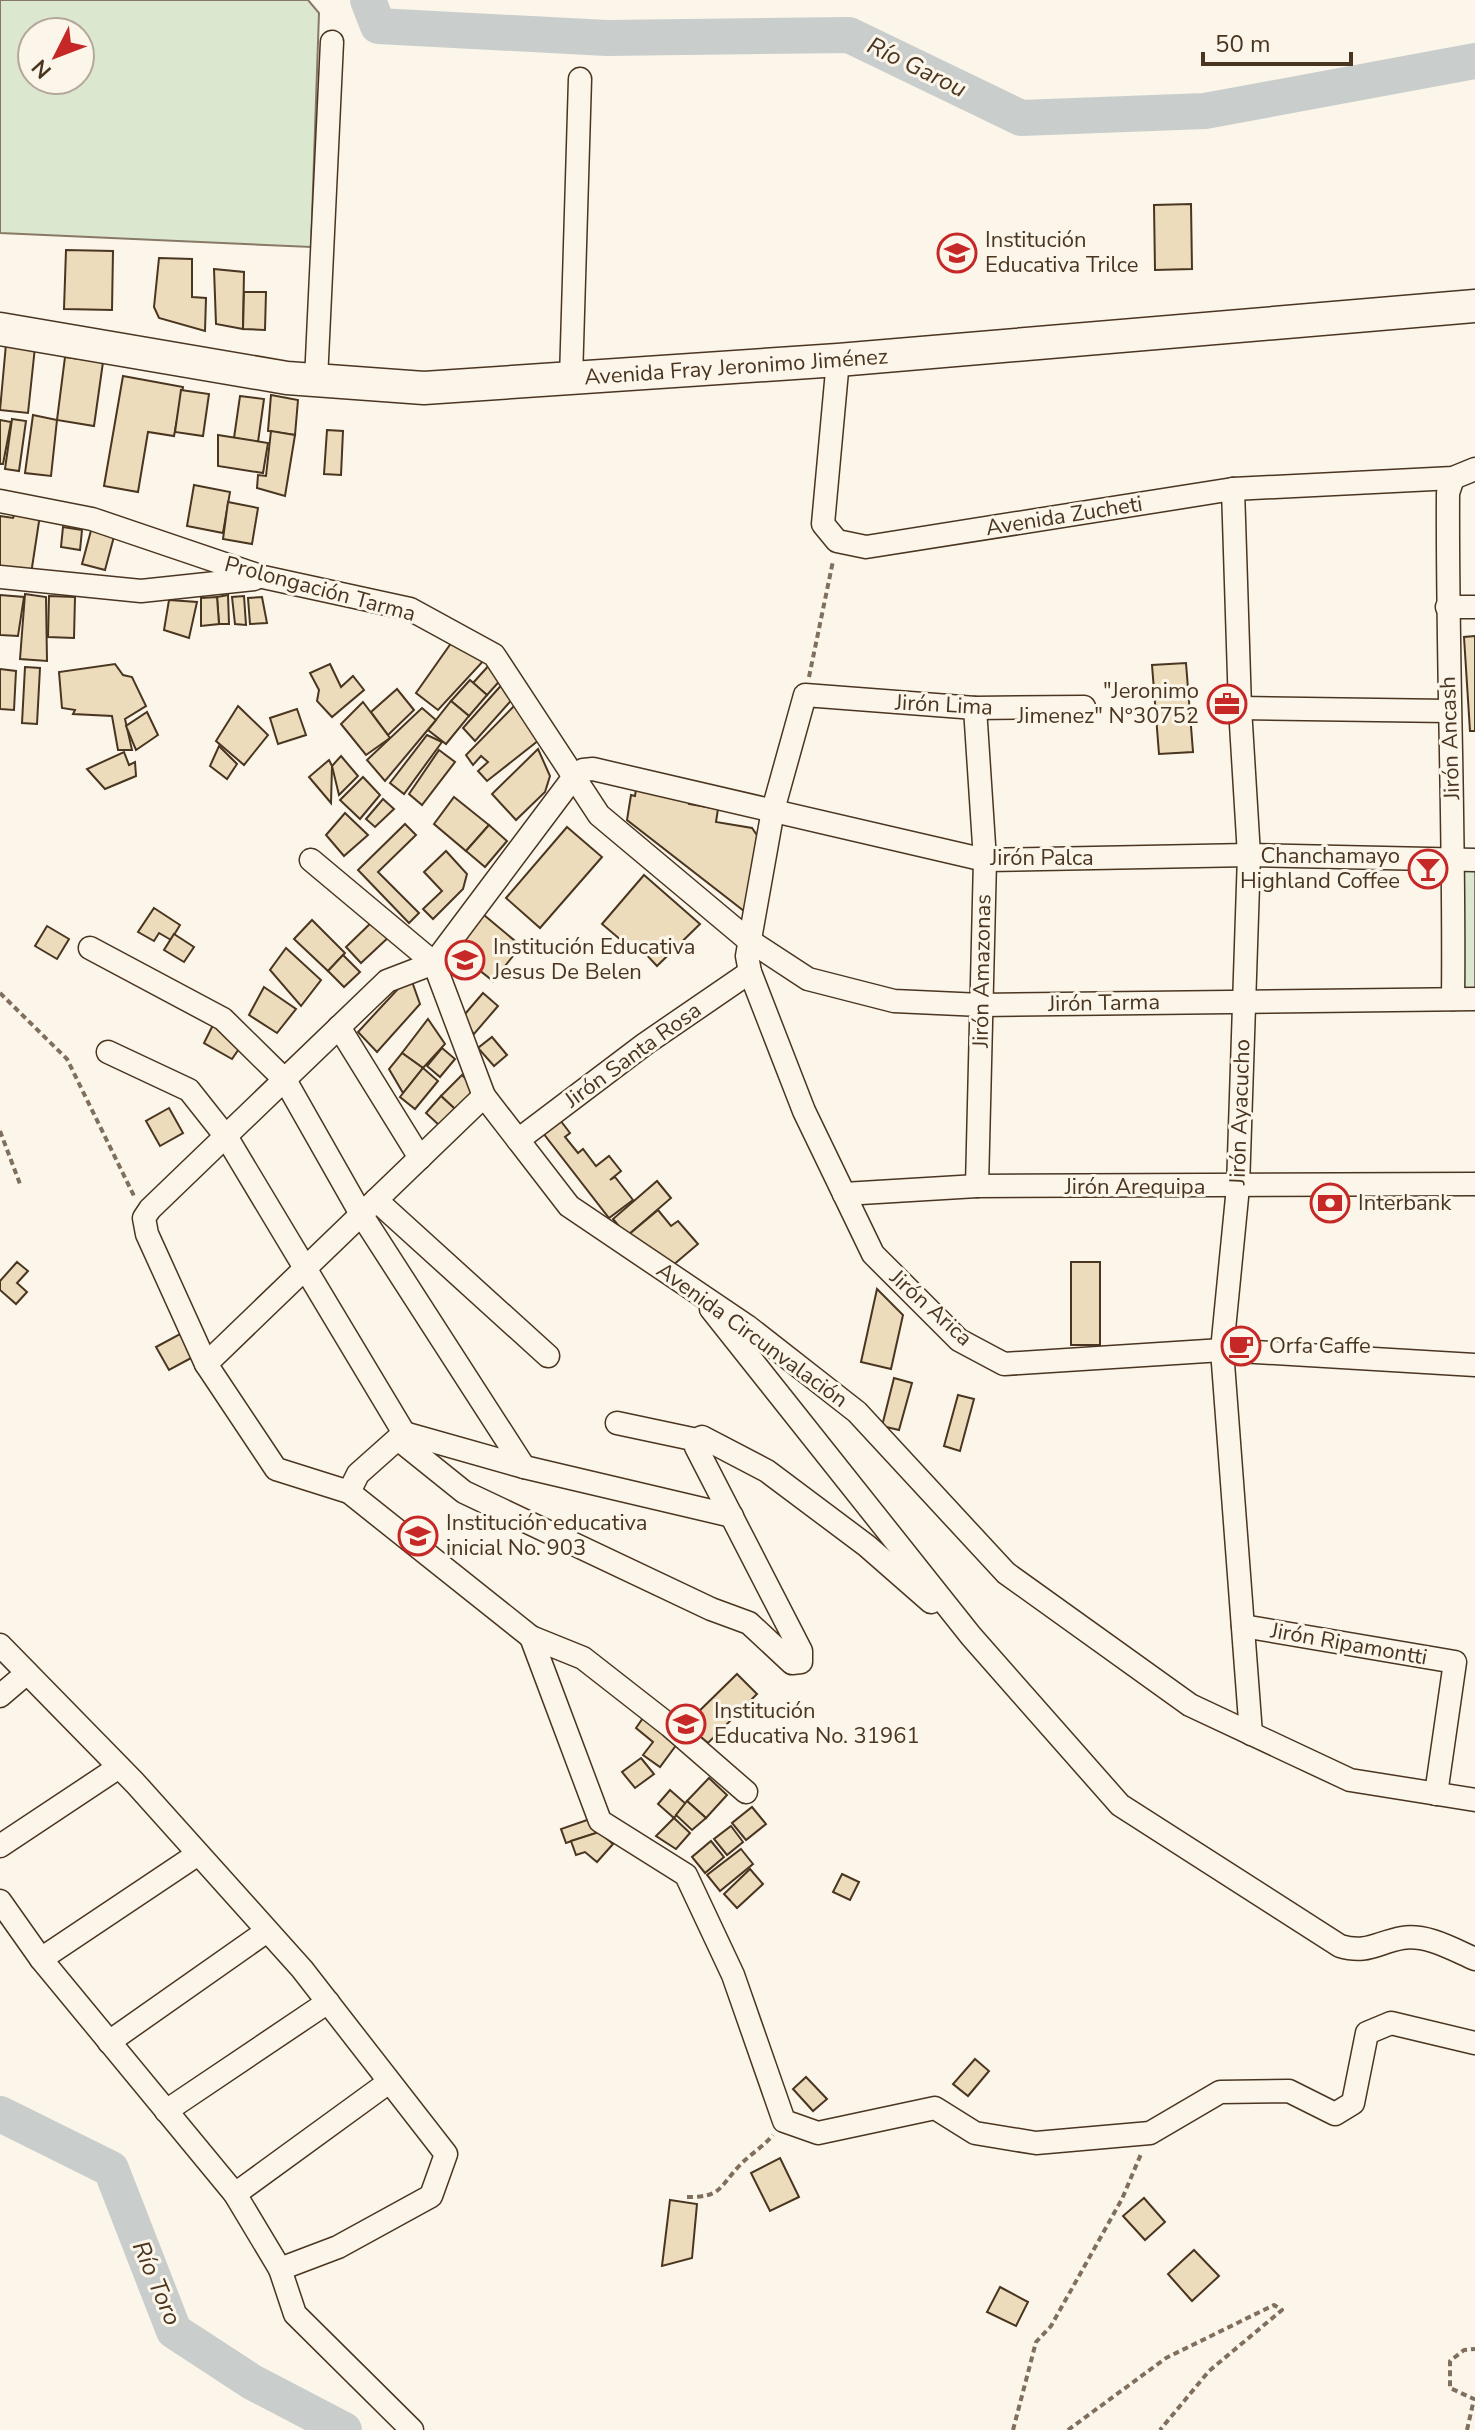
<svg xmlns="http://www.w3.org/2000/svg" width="1475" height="2430" viewBox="0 0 1475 2430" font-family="'Nunito Sans',sans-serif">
<rect width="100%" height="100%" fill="#fbf6e9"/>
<g fill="#dce7d0" stroke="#887966" stroke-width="2" fill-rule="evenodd">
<path d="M0,0H308L319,13L311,247L0,233ZM32,32H80V80H32Z"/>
<path d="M1475,860V999H1453L1454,861Z"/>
</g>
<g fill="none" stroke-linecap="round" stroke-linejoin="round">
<g stroke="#c9cecd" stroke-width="36">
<path d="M368,0L378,26L607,38L849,35L1021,118L1205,111L1475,61"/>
<path d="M0,2114L111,2169L174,2331L252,2382L344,2430"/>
</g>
</g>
<g fill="#ecdcbc" stroke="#4a3520" stroke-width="2">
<path d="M1191,204L1192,269L1155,270L1154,205Z"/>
<path d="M66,250L113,251L112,310L64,309Z"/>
<path d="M159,258L192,259V297L206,298L205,331L159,318L154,307Z"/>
<path d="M214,269L244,272L243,329L216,324Z"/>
<path d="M244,292H266L265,330L243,329Z"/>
<path d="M6,344L35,347L28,413L0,410Z"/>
<path d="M65,357L103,362L94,426L57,420Z"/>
<path d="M123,376L183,387L174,436L148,432L138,492L104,486Z"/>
<path d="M181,390L209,394L203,436L175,432Z"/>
<path d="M271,395L298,400L295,435L268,431Z"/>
<path d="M240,396L264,399L258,442L234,438Z"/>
<path d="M33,415L57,420L51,476L25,473Z"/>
<path d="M12,419L26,421L19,471L5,469Z"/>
<path d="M0,420L11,422L3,464H0Z"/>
<path d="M327,430L343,431L341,475L324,474Z"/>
<path d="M271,431L295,435L285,496L257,488L258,475L266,476Z"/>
<path d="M218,435L268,443L263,473L218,466Z"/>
<path d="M194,485L230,492L223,533L187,526Z"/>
<path d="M228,502L258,508L252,544L223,539Z"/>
<path d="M16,511L40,515L31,574L0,569V516L13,518Z"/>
<path d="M93,523L116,529L105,570L82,564Z"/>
<path d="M63,527L82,530L80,550L61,547Z"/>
<path d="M25,594L46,597L47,661L20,659Z"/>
<path d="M0,595L24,597L18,636L0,635Z"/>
<path d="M228,595L229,624H219L217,597Z"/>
<path d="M49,596L75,597L74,638L48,637Z"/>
<path d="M244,596L246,625L235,624L232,597Z"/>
<path d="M217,597L219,624L201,626V598Z"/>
<path d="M262,597L267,623L250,624L248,598Z"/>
<path d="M169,600L197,602L189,638L164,630Z"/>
<path d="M1475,636V731H1470L1464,637Z"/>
<path d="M454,639L486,658L438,710L416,693Z"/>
<path d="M491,663L505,675L487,695L473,683Z"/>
<path d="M1186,663L1193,752L1159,754L1152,665Z"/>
<path d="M115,664L123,675L132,677L146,706L125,719L132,750H118L112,716L73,714L75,710L62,708L59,672Z"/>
<path d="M330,664L341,687L353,676L364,690L332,717L317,701L319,690L310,673Z"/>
<path d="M25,667L40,668L37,724L22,723Z"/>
<path d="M0,669L16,671L14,710L0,709Z"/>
<path d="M470,680L487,695L469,716L451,701Z"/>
<path d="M506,680L516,695L475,741L463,728Z"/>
<path d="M397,689L414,710L388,735L371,712Z"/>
<path d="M451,701L469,716L446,744L428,730Z"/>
<path d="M363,702L390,738L366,755L341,724Z"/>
<path d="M517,703L539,740L487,781L478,771L488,762L481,756L473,765L466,755Z"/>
<path d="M238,706L268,735L244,765L216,741Z"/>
<path d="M422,708L436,720L385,781L367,760Z"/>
<path d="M297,709L306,735L278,744L270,718Z"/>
<path d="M147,712L158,735L136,750L126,726Z"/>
<path d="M427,735L442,742L404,794L390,783Z"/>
<path d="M219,746L237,764L227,779L210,766Z"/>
<path d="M538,749L550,776L545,792L516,820L492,794Z"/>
<path d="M439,750L455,762L422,805L409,794Z"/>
<path d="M124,752L129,765L135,762L136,776L105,789L87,769Z"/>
<path d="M341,756L358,776L339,795L332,766Z"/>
<path d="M329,760L332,766L331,803L309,777Z"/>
<path d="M363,777L380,795L360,819L340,800Z"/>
<path d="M636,789L690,798L689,804L718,809L716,822L752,828L761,841L744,911L627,820L631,795L635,796Z"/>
<path d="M454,797L489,825L466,851L434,824Z"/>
<path d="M383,799L394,809L375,827L366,819Z"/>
<path d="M345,813L368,835L344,856L326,835Z"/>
<path d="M405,824L416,835L378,872L419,913L409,923L358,870Z"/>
<path d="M489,825L507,841L485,867L466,851Z"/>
<path d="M567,827L602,857L540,928L506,898Z"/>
<path d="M446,851L467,874L463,889L433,919L423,909L442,891L424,872Z"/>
<path d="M644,875L700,924L657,966L643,951L635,952L602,924Z"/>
<path d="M154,908L180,925L171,940L159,933L154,941L138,932Z"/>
<path d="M478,910L521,946L493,981L449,946Z"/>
<path d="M375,919L391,935L361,963L346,947Z"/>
<path d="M312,920L345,953L328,971L294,939Z"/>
<path d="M47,926L69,939L57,959L35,946Z"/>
<path d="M174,934L194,947L184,962L164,950Z"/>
<path d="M286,948L321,980L301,1006L270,970Z"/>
<path d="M343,955L360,972L344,987L328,971Z"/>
<path d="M410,976L420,1004L377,1052L358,1032Z"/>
<path d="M264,987L296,1009L277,1033L249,1015Z"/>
<path d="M483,993L498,1006L474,1034L464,1021L465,1014Z"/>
<path d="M428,1019L445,1044L423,1068L402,1053Z"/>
<path d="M213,1025L243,1043L232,1059L204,1043Z"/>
<path d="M492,1037L507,1055L494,1066L478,1048Z"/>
<path d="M442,1048L455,1059L440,1077L427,1066Z"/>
<path d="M402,1053L423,1068L403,1093L389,1069Z"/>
<path d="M423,1068L438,1081L415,1109L400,1097Z"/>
<path d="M462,1075L478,1091L455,1109L441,1096Z"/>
<path d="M441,1096L455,1109L440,1126L426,1113Z"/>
<path d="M169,1108L183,1133L160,1146L146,1121Z"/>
<path d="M560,1120L570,1133L565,1137L578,1153L583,1149L596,1166L609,1156L621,1171L610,1180L615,1177L633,1200L609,1218L543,1133Z"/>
<path d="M657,1181L671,1198L627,1236L613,1219Z"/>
<path d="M658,1210L671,1226L678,1221L698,1244L672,1266L627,1236Z"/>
<path d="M17,1262L28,1271L17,1283L27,1292L16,1304L0,1290V1281Z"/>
<rect x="1071" y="1262" width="29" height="83"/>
<path d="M877,1289L903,1315L891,1369L861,1362Z"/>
<path d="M180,1334L193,1357L169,1370L156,1347Z"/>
<path d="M894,1378L912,1383L899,1430L882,1426Z"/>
<path d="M958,1395L974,1399L960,1451L944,1446Z"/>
<path d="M737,1674L757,1694L708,1743L686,1724Z"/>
<path d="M643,1718L677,1744L660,1767L643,1755L653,1742L636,1728Z"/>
<path d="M641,1758L654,1774L635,1788L622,1772Z"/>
<path d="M709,1778L727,1795L706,1818L687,1801Z"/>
<path d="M670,1790L686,1804L674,1818L658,1804Z"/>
<path d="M687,1801L706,1818L692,1830L676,1815Z"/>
<path d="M752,1807L766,1824L746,1840L732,1823Z"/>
<path d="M674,1818L690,1833L676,1849L656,1836Z"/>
<path d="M590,1819L599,1832L566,1843L561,1829Z"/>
<path d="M731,1826L743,1842L727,1855L714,1839Z"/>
<path d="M599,1832L613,1844L597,1862L585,1852L576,1855L571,1841Z"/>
<path d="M711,1841L724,1857L705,1873L692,1857Z"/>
<path d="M741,1849L753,1864L720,1891L707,1875Z"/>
<path d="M750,1869L763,1884L737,1908L724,1894Z"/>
<path d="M842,1874L859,1882L850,1900L833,1892Z"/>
<path d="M975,2059L989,2071L968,2096L953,2084Z"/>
<path d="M806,2077L827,2099L813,2111L793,2089Z"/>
<path d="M780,2158L799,2197L770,2211L751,2173Z"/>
<path d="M1144,2198L1165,2222L1145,2240L1123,2216Z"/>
<path d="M670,2200L697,2204L692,2258L662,2266Z"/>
<path d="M1194,2250L1219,2276L1192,2301L1168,2274Z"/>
<path d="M1000,2287L1028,2302L1016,2326L987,2312Z"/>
</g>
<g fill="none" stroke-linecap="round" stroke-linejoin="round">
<g stroke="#4a3520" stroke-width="25">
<g id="minor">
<path d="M838,360L823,524L837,541L866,547L1233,489L1453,478L1475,469"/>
<path d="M571,379L580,79"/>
<path d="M316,380L332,42"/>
<path d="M1233,489L1240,708L1249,855L1238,1187L1222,1350L1251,1734"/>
<path d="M0,501L92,519L263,577L410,609L494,655L599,815L747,939L808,979L894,1001L981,1005L1475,999"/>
<path d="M0,577L141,591L254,579"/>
<path d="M1447,607H1475"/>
<path d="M1084,707L975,708L805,695L773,810L747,956L750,972L804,1111L873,1254L959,1340L1004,1364L1222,1350L1475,1365"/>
<path d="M975,708L985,860L977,1186"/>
<path d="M1240,708L1448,711"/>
<path d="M311,860L434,963"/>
<path d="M1475,860L1249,855L985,860L593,769L583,770L573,778L434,963L484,1096L569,1206L747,1326L857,1412L1006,1573L1190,1705L1350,1780L1475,1800"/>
<path d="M90,948L223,1019L285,1080L361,1214L524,1467"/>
<path d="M434,963L387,981L150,1209L144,1218L147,1234L206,1364L276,1469L349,1492L531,1637L583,1658L670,1726L746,1792"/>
<path d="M1453,999C1455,830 1447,662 1448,493L1453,478"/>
<path d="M339,1027L420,1158"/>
<path d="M108,1052L189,1090L227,1138L404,1433"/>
<path d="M518,1140L645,1044L750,972"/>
<path d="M844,1194L977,1186L1475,1184"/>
<path d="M376,1200L548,1356"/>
<path d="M711,1309L971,1636L1120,1805L1340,1946C1367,1954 1376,1943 1402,1938C1427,1934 1452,1949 1475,1959"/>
<path d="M206,1364L484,1096"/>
<path d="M617,1423L697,1440L702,1437L767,1471L867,1546L931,1602"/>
<path d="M398,1439L464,1492L711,1609L749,1623L792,1663L801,1662V1651L696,1447L697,1440"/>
<path d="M349,1492L358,1474L404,1433L524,1467L732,1516"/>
<path d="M1243,1626L1455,1662L1436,1794"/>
<path d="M531,1637L600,1821L686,1875L733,1975L784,2121L818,2133L935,2108L975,2133L1036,2143L1150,2133L1220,2092L1289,2091L1335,2114L1353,2103L1367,2033L1391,2023L1475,2043"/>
<path d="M0,1645L135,1783L302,1969L446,2154L431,2196L338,2247L280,2269L235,2194L41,1959L0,1901"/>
<path d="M0,1696L27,1673"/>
<path d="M0,1846L119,1767"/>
<path d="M41,1959L198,1854"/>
<path d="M109,2042L267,1931"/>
<path d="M166,2111L328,2002"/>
<path d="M235,2194L389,2082"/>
<path d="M280,2269L295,2314L412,2430"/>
</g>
</g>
<g stroke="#4a3520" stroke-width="35">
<path id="highway" d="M0,329L287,378L424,388L838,360L1475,306"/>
</g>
<g stroke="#7f6f5c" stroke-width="4" stroke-dasharray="6 4" stroke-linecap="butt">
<path d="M809,677L833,561"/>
<path d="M0,993L67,1059L135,1198"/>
<path d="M0,1131L20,1184"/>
<path d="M687,2197C721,2197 718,2189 739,2166C749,2155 762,2148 773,2135"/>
<path d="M1013,2430L1036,2342L1051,2326L1122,2199L1141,2154"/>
<path d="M1068,2430L1166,2358L1274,2305L1282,2310L1209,2371L1160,2430"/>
<path d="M1467,2430L1474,2399L1450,2388V2361L1464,2350L1475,2349"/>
</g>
<use href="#minor" stroke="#fbf6e9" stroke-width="22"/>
<use href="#highway" stroke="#fbf6e9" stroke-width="32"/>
</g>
<defs>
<g id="school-ring" transform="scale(2)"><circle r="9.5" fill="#fbf6e9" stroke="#c62828" stroke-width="1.5"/><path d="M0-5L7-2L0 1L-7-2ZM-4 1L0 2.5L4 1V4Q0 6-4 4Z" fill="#c62828"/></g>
<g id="office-ring" transform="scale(2)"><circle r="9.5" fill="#fbf6e9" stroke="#c62828" stroke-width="1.5"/><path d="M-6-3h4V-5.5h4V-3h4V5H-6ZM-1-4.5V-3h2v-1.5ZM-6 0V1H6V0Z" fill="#c62828"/></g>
<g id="bar-ring" transform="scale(2)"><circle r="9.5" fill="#fbf6e9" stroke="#c62828" stroke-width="1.5"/><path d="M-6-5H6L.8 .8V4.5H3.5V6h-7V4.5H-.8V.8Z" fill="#c62828"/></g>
<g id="bank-ring" transform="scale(2)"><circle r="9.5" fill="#fbf6e9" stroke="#c62828" stroke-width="1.5"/><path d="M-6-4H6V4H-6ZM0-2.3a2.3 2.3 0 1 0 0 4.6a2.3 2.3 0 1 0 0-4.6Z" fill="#c62828"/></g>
<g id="cafe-ring" transform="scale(2)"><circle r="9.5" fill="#fbf6e9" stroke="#c62828" stroke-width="1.5"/><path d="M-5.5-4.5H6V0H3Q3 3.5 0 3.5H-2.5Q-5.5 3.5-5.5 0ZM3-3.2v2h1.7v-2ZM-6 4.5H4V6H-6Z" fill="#c62828"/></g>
</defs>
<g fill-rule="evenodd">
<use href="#school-ring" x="957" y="253"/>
<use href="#office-ring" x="1227" y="704"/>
<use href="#bar-ring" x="1428" y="869"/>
<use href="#school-ring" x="465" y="960"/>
<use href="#bank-ring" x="1330" y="1203"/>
<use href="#cafe-ring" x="1241" y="1346"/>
<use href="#school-ring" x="418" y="1536"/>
<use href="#school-ring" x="686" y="1724"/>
</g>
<g text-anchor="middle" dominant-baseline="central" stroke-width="6" stroke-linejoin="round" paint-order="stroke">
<g font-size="22" fill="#4a3520" stroke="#fbf6e9" text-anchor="start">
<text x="985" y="240">Institución<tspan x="985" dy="25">Educativa Trilce</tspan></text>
<text x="1199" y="691" text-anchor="end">"Jeronimo<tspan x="1199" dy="25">Jimenez" N°30752</tspan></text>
<text x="1400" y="856" text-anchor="end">Chanchamayo<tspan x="1400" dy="25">Highland Coffee</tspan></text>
<text x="493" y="947">Institución Educativa<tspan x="493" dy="25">Jesus De Belen</tspan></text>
<text x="1358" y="1203">Interbank</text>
<text x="1269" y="1346">Orfa Caffe</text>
<text x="446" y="1523">Institución educativa<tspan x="446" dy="25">inicial No. 903</tspan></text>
<text x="714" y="1711">Institución<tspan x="714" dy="25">Educativa No. 31961</tspan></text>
</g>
<g font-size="22" fill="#4a3520" stroke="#fbf6e9">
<text transform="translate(736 367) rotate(-4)">Avenida Fray Jeronimo Jiménez</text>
<text transform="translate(1064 516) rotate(-9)">Avenida Zucheti</text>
<text transform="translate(320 589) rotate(15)">Prolongación Tarma</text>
<text transform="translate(944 705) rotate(3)">Jirón Lima</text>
<text transform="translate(1450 738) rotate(-92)">Jirón Ancash</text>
<text x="1042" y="858">Jirón Palca</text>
<text transform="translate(982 971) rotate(-89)">Jirón Amazonas</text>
<text transform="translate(1104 1003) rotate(-1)">Jirón Tarma</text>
<text transform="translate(633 1055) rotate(-36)">Jirón Santa Rosa</text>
<text transform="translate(1240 1112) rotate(-88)">Jirón Ayacucho</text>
<text x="1135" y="1187">Jirón Arequipa</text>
<text transform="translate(931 1308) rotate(42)">Jirón Arica</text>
<text transform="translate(752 1335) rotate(36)">Avenida Circunvalación</text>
<text transform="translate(1349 1644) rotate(10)">Jirón Ripamontti</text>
</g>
<g font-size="24" font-style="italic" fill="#4a3520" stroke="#fbf6e9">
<text transform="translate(917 67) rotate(26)">Río Garou</text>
<text transform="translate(157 2283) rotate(67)">Río Toro</text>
</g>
</g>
<g transform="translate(56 56) rotate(228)"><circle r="38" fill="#fbf6e9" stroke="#b4a999" stroke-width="2"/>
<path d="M0-6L14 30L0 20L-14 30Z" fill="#c62828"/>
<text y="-12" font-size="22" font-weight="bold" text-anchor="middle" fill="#4a3520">N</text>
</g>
<path d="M1203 52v12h148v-12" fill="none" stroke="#4a3520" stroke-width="4"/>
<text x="1215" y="52" font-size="24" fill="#4a3520" stroke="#fbf6e9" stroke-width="6" paint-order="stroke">50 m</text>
</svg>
